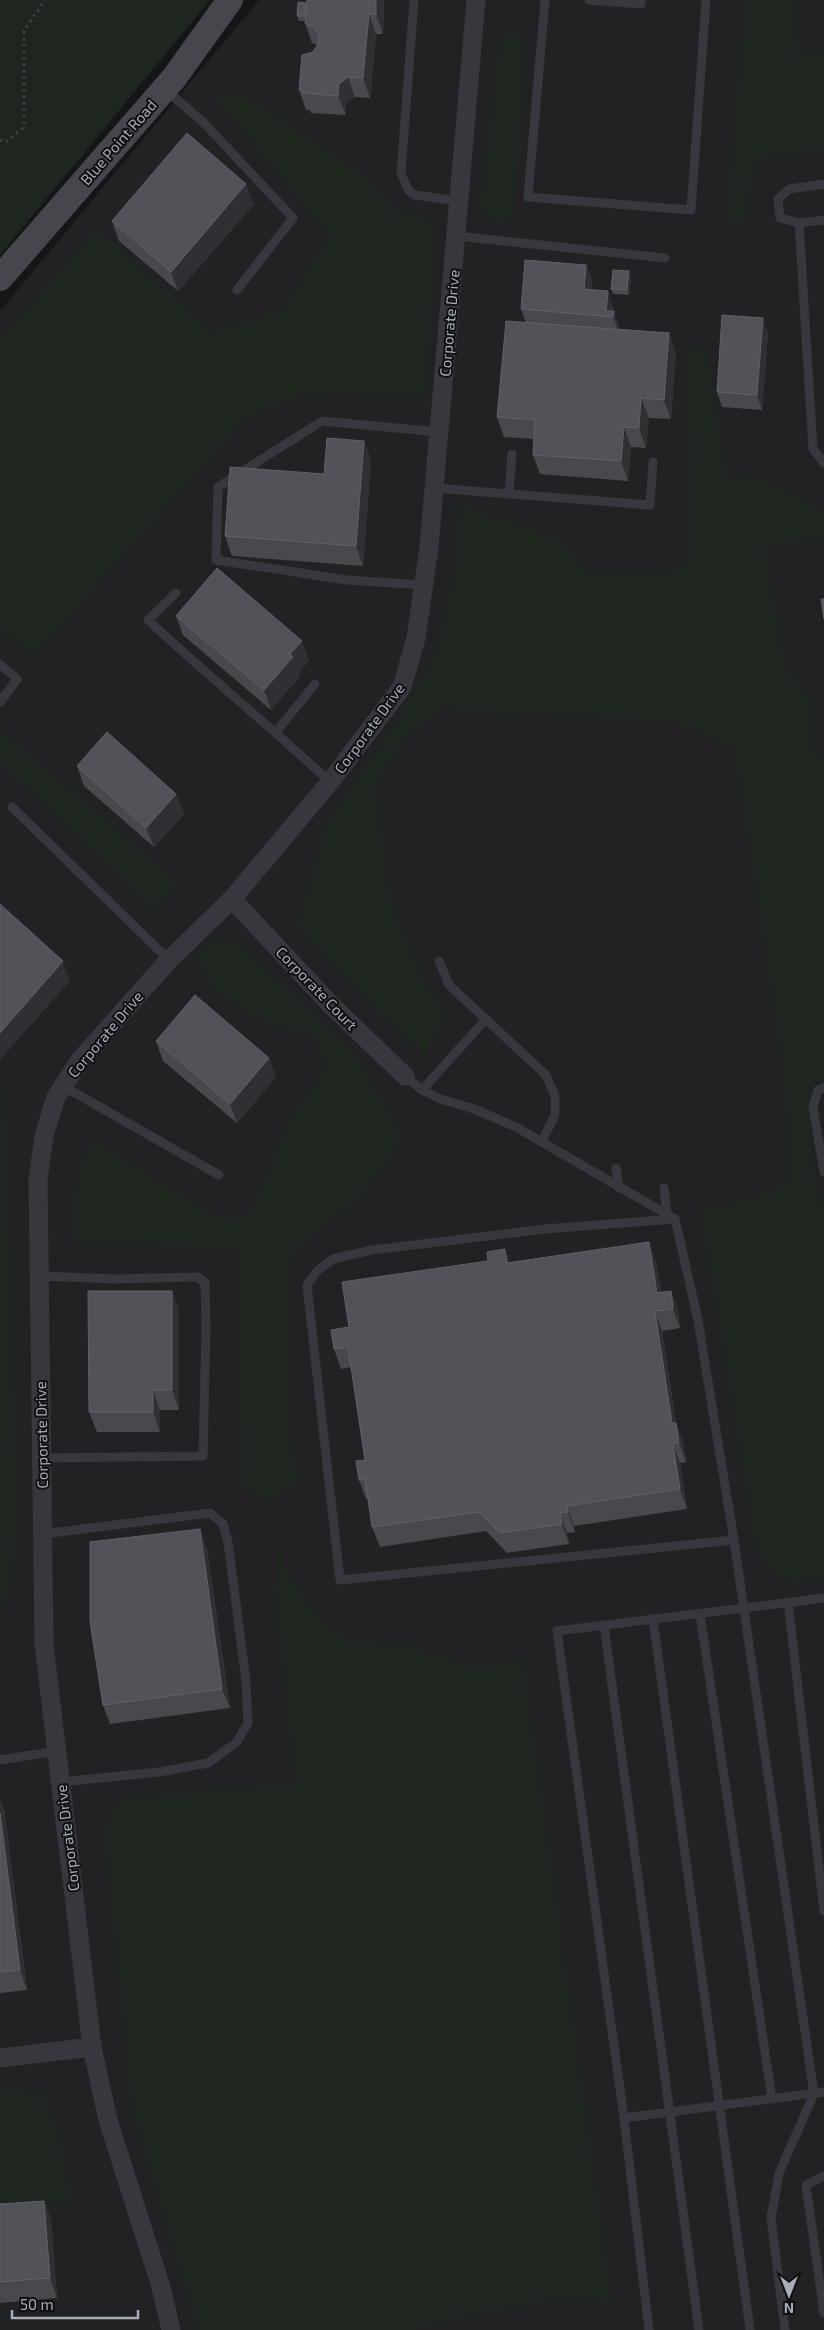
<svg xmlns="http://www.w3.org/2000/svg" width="824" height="2330" viewBox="0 0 824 2330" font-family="'Exo 2',sans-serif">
<rect width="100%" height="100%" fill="#161618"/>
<path fill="#222225" d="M259,0H824V2330H0V311Z"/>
<g fill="#1e261f">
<path d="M0,0H210L0,255Z"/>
<path d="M747,0H794L798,55L824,52V149L756,159L743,221L726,223Z"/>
<path d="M518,29L524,59L514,213L507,223L492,220L481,205L501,37Z"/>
<path d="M215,96H243L355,168L397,211L435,223L426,395L306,392L244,420L33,656L0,627V340L96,229L213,333L284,309L329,235Z"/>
<path d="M706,350L728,481L753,476L824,511V537L765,546L784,666L812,702L811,756H824V1079L808,1088L812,1160L824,1221V1577L792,1582L769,1570L756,1544L701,1209L744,1201L790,1182L786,1083L735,747L672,721L443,708L403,740L375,786L390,899L422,980L446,1013L426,1057L382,1016L298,927L326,824L389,734L435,657L456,570L460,504L557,538L589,573H667L691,559L689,351Z"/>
<path d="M2,731L180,884L155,909L0,762V734Z"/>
<path d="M214,940L241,946L354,1053L403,1139L363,1193L290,1255L288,1439L300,1482L270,1501L242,1487L241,1249L76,1241C63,1213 81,1169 92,1140L223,1220L249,1215L292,1116L328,1068L314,1036L260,1020L214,990L195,955Z"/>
<path d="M0,1080L4,1092L17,1533L8,1590L0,1613Z"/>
<path d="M277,1558L317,1616L349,1641L413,1646L467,1665L491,1667L523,1661L612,2304L577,2295L417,2327L416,2330H199L132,2108L105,1833L118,1799L296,1784L275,1592Z"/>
<path d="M0,2089L43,2093L60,2135L73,2205L0,2204Z"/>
</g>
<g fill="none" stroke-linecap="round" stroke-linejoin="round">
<path stroke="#3d3f44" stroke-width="3" stroke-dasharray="2.5 4" stroke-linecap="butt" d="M0,140L6,142L24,127V31L45,0"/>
<g stroke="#37383d" stroke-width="9">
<path d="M414,0L401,173L409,191L415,195L459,201"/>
<path d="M545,0L528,197L691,210L706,0"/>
<path d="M589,0L641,4V0"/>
<path d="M166,90L204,123L293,218L237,290"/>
<path d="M824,184L789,189L778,199L780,218L799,223L824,220"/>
<path d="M799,223L813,449L824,463"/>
<path d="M456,236L665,258"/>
<path d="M434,488L650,505L653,462"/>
<path d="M509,494L512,454"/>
<path d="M424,585L347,580L216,560L218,487L322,421L439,432"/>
<path d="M176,593L148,620C208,676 271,727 330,782"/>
<path d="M0,664L17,679L0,702"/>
<path d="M276,732L315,684"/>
<path d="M12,807L169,960"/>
<path d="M439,961L449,985L546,1075L555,1096V1115L542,1141"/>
<path d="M405,1076L422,1090L440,1099L474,1109L516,1127L675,1219L698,1320L734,1540L814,2094L779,2173L771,2218L785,2330"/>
<path d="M63,1086L219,1175"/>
<path d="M824,1088L818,1090L813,1107L824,1172"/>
<path d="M422,1090L486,1019"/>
<path d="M616,1168L619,1188"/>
<path d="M664,1188L667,1214"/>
<path d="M675,1219L545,1229L372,1250L333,1259L317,1271L307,1285L340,1580L734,1540"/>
<path d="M39,1276L116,1279L198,1277L205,1283L206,1325L203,1456L41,1458"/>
<path d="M43,1534L210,1513L223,1524L228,1542L246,1681L248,1723L236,1743L208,1763L159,1772L61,1782"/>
<path d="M824,1598L557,1631L624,2118L824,2092"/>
<path d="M788,1602L824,1911"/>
<path d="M700,1614L772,2099"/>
<path d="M653,1619L750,2330"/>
<path d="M604,1625L699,2330"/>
<path d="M0,1760L57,1751"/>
<path d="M624,2118L649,2330"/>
<path d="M824,2176L806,2185L824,2313"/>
</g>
<g stroke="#37383d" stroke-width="19">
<path d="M232,899L332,1006L405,1076"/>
<path d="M0,2058L92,2047"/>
<path d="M171,2330L161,2287L108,2120L92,2047L44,1644L38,1179L44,1136L56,1097L80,1060L169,960L232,899L330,782L402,687L416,638L429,547L476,0"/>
</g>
<path stroke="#45474d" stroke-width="26" d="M0,278L174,78L230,0"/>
</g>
<g fill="#47494d">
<path d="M384,0L383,34H376L370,98L355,97L346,104V115L311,113L310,110H306L299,90L313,52L317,45L312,43L305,23V21H299L297,16L306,4Z"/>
<path d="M254,204L178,291L119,241L112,221Z"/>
<path d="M586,265L592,280L591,290L613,306V311L619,326V329L669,333L676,353L671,419L649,418L646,448L631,447L628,481L540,474L533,455L534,439L504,437L497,417L526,323L521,309Z"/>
<path d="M629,271L631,277L629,295L613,294L611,289Z"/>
<path d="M768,333L762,410L722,407L717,392Z"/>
<path d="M364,441L371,461L363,566L232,556L225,536L324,474Z"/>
<path d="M176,616L309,660L299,673L300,676L271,710L183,635Z"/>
<path d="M77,766L176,794L184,814L154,847L84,786Z"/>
<path d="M156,1041L276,1077L237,1123L163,1061Z"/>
<path d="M656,1261L661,1292L671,1291L678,1310L680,1328L662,1331L676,1423L683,1442L686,1462L680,1463L687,1509L574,1526L575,1532L567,1533L569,1544L507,1553L486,1531L380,1547L372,1527L368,1499H366L359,1480L365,1460L351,1367L341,1369L334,1349L349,1327L510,1262Z"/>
<path d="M172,1291L179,1310V1410H160V1432H97L89,1412Z"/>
<path d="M207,1549L230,1708L110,1724L103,1705Z"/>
<path d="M0,1798L4,1809L27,1990L0,1993Z"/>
<path d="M44,2201L51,2220L57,2298L0,2303V2204Z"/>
</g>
<g fill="#2f3033">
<path d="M376,0H384L383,34L376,14Z"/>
<path d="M369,14L376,34L370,98L363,78Z"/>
<path d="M348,77L355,97L346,104V115L338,96L339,84Z"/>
<path d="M246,184L254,204L178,291L171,272Z"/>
<path d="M586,265L592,280L589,304L584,289Z"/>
<path d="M629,271L631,277L629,295L627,290Z"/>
<path d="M608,291L613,306L612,317L606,311Z"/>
<path d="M614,311L619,326V332L613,317Z"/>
<path d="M763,318L768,333L762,410L757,395Z"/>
<path d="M669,333L676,353L671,419L664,400Z"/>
<path d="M641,398L649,418L646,448L639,428Z"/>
<path d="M624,427L631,447L628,481L621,461Z"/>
<path d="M364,441L371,461L363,566L356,546Z"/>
<path d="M302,641L309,660L299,673L300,676L271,710L264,690L290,654Z"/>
<path d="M176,794L184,814L154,847L146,828Z"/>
<path d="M63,961L70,981L0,1060V1033Z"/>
<path d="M269,1058L276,1077L237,1123L230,1104Z"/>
<path d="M649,1242L656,1261L663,1310L657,1293Z"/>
<path d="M505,1249L512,1269L507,1263Z"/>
<path d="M172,1291L179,1310V1410L172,1390Z"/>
<path d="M671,1291L678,1310L680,1328L673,1309Z"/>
<path d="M655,1311L662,1331L679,1443L672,1423Z"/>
<path d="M153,1390L160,1410V1432L153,1412Z"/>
<path d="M676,1423L683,1442L686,1462L679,1443Z"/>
<path d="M673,1444L680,1463L687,1509L680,1489Z"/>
<path d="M567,1506L574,1526L575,1532L568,1512Z"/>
<path d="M560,1513L567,1533L569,1544L562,1524Z"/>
<path d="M200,1529L207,1549L230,1708L222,1689Z"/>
<path d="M0,1798L4,1809L27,1990L20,1970L0,1813Z"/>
<path d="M44,2201L51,2220L57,2298L50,2278Z"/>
</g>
<g fill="#525359" stroke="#5f6168">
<path d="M307,0H376V14H369L363,78L348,77L339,84L338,96L303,93L304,91L299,90L302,55L313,52L318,44L319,35L314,28L305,23Z"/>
<path d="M298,2L306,3L305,16H297Z"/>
<path d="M187,133L246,184L171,272L112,221Z"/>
<path d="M525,260L586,265L584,289L608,291L606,311H614L613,317L521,309Z"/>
<path d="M613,270L629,271L627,290L611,289Z"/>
<path d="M722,315L763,318L757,395L717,392Z"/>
<path d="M506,321L669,333L664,400L641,398L639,428L624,427L621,461L533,455L535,420L497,417Z"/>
<path d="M327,438L364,441L356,546L225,536L230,467L324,474Z"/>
<path d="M217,568L302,641L290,654L293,657L264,690L176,616Z"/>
<path d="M821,599H824V619Z"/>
<path d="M107,732L176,794L146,828L77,766Z"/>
<path d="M0,904L63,961L0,1033Z"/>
<path d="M195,995L269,1058L230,1104L156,1041Z"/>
<path d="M649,1242L657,1293L671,1291L673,1309L655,1311L672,1423H676L679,1443L673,1444L680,1489L567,1506L568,1512L560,1513L562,1524L500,1533L479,1512L372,1527L365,1479L359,1480L356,1461L365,1460L348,1347L334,1349L331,1330L349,1327L342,1282L488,1261L487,1252L505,1249L507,1263Z"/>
<path d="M88,1291H172V1390H153V1412H89Z"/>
<path d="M200,1529L222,1689L103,1705L90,1622V1542Z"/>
<path d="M0,1813L20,1970L0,1972Z"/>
<path d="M44,2201L50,2278L0,2282V2204Z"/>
</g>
<g text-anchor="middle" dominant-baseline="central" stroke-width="4" stroke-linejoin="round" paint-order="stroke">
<g font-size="15" fill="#a8adb8" stroke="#111113">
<text transform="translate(118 142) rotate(-49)">Blue Point Road</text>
<text transform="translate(449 323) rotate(-85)">Corporate Drive</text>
<text transform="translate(369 728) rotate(-54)">Corporate Drive</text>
<text transform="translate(317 988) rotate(46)">Corporate Court</text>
<text transform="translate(105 1034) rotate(-50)">Corporate Drive</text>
<text transform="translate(41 1435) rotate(-91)">Corporate Drive</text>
<text transform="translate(67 1838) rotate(-97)">Corporate Drive</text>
</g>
</g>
<g transform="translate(789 2295) rotate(180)" stroke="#111113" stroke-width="4" paint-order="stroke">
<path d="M0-4L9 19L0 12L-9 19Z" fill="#a8adb8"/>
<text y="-8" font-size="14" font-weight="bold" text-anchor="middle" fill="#a8adb8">N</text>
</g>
<path d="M12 2310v8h126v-8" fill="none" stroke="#a8adb8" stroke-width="2.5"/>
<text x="20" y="2310" font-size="15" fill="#a8adb8" stroke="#111113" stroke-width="4" paint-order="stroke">50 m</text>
</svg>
